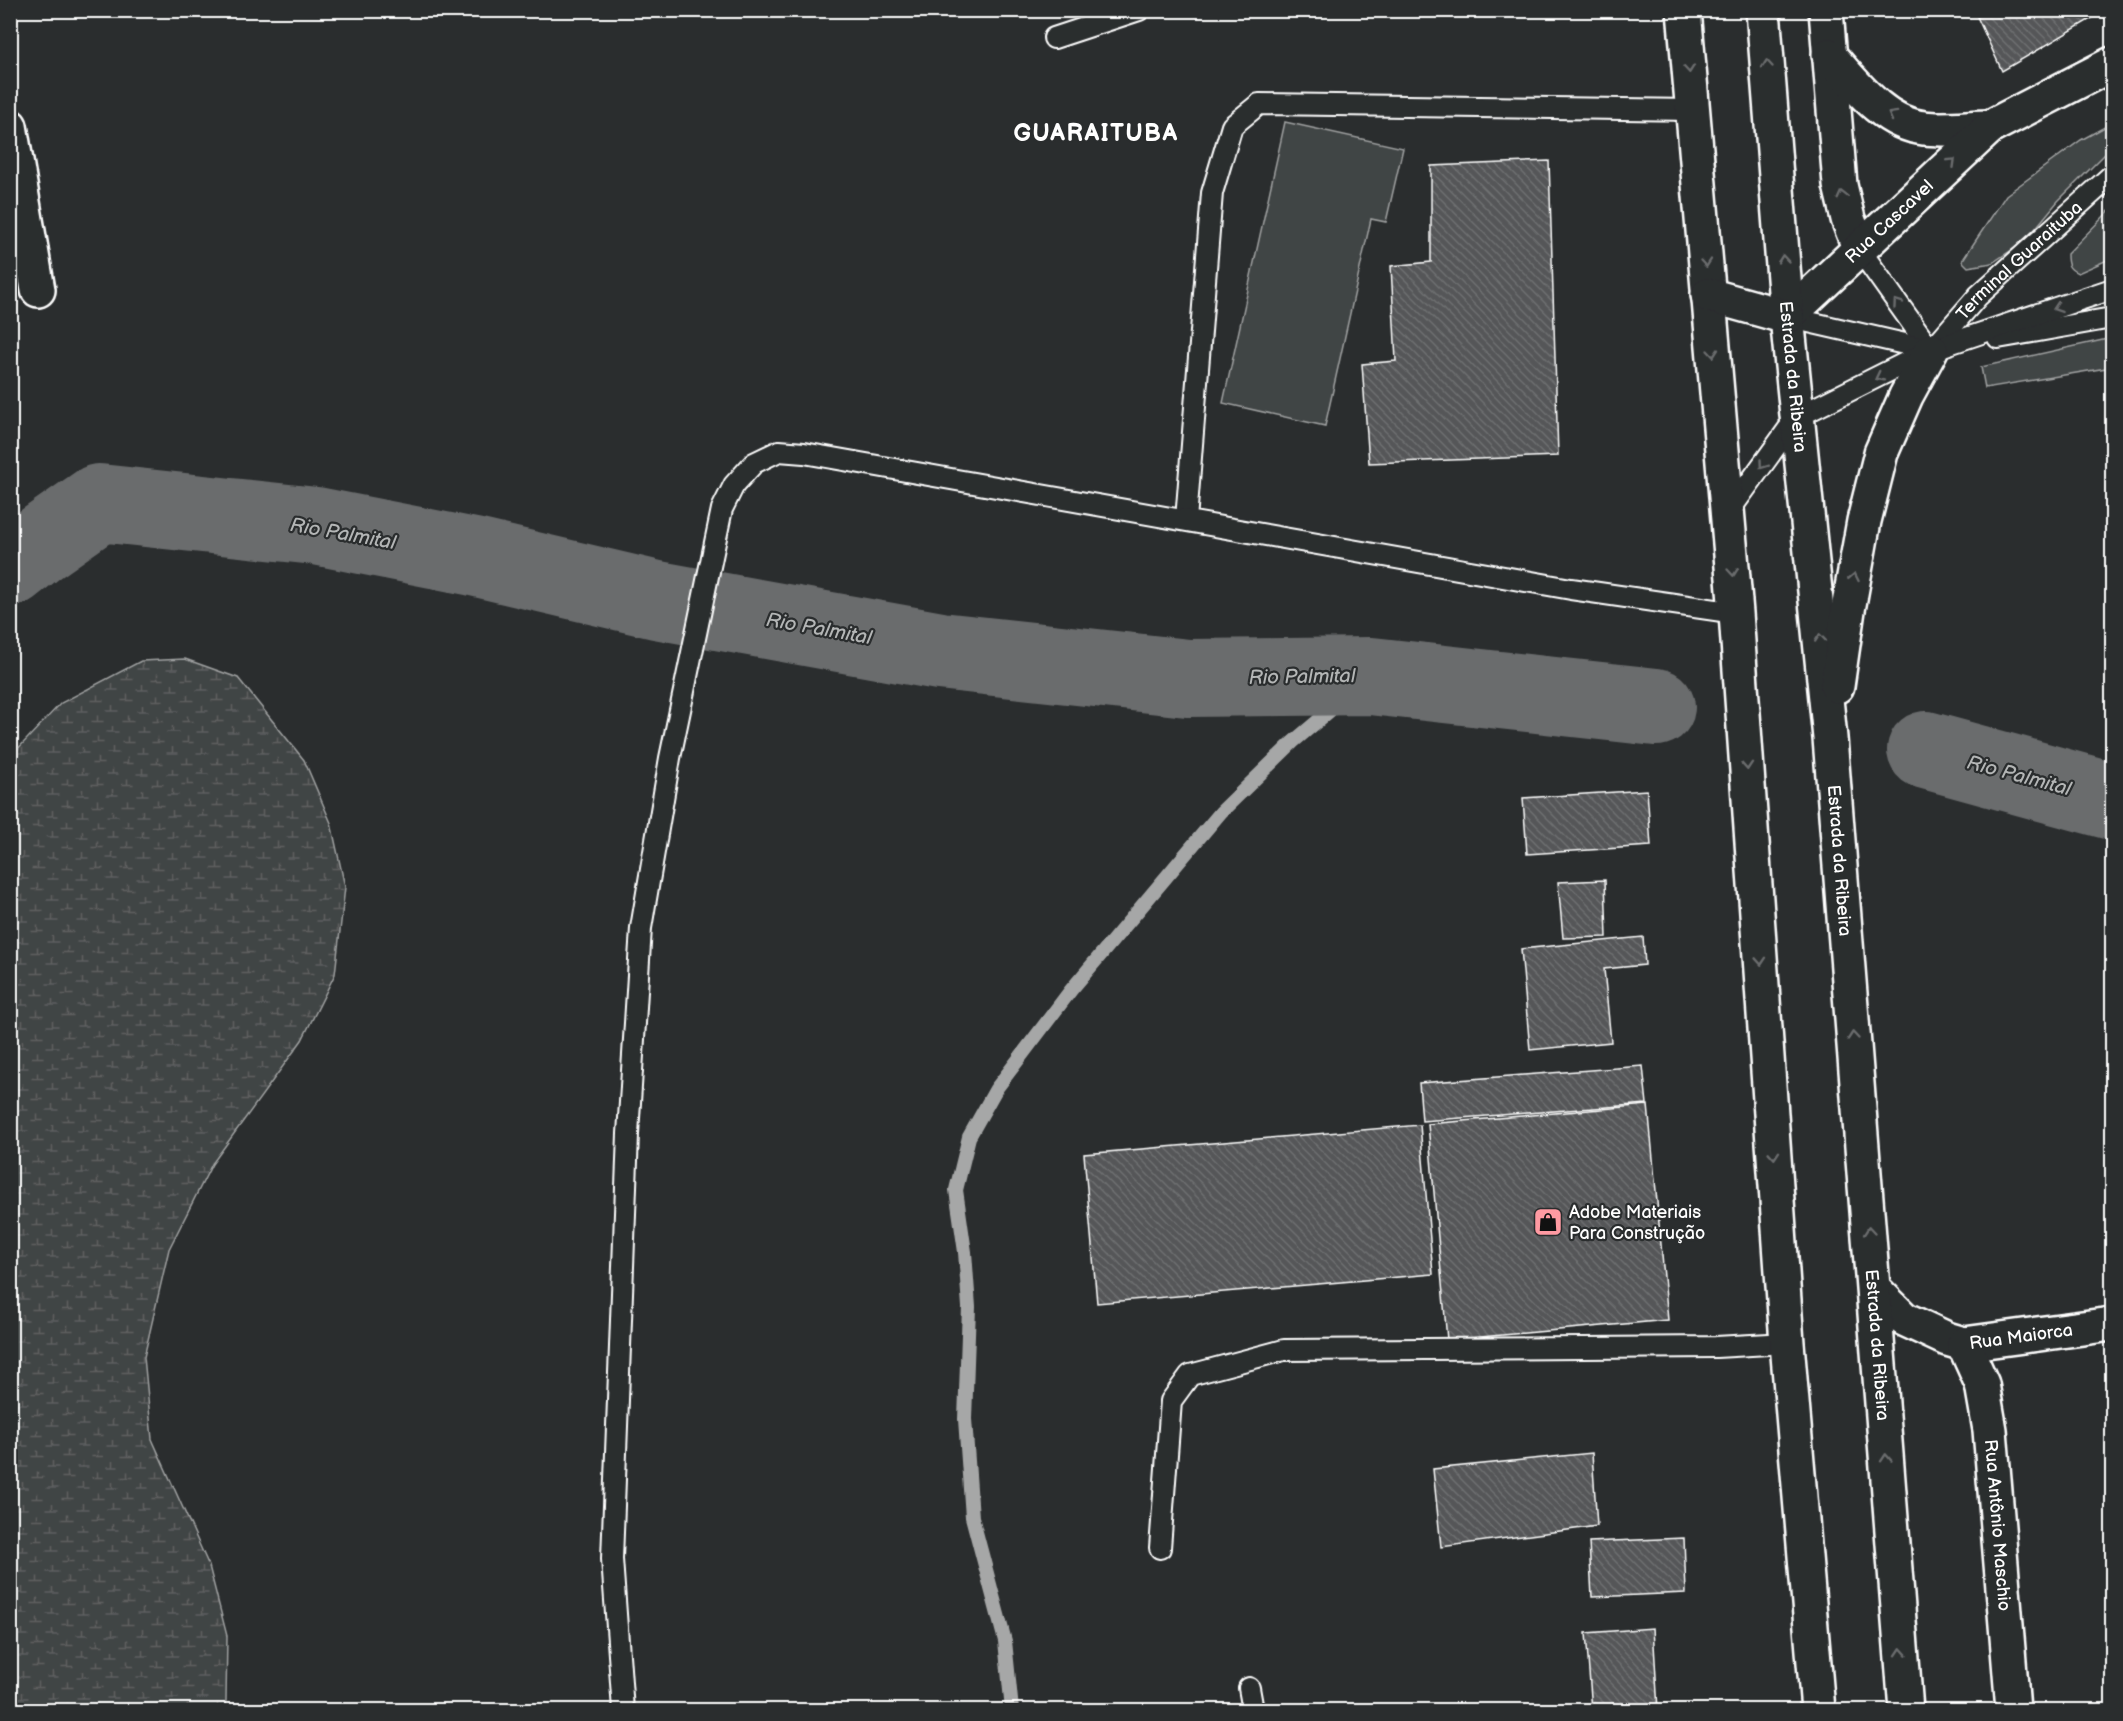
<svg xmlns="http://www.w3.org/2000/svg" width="2123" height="1721" viewBox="0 0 2123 1721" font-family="'Balsamiq Sans',sans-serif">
<defs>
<pattern id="wetland-marsh" width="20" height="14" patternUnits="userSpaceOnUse" patternTransform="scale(1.5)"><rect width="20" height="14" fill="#414445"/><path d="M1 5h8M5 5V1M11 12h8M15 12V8" fill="none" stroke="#5e6061"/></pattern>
<pattern id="building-back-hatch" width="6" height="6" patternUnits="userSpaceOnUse" patternTransform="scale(1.5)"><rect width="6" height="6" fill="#555758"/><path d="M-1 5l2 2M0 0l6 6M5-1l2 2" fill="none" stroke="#6e7071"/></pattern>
</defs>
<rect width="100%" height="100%" fill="#2a2d2e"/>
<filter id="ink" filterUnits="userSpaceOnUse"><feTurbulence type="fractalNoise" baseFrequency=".0167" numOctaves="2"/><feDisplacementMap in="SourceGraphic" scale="12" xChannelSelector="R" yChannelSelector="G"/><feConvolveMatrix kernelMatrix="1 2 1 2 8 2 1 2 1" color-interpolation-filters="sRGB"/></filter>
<g filter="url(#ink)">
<g fill="#414445" stroke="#a0a2a2" stroke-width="1.5">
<path d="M1285,122L1403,148L1386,222L1371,219L1325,426L1223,403Z"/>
<path d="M2112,123V147L2058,201L2025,241L1992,263L1968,267L1962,261L2006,195L2081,140Z"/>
<path d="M2112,208V258L2078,273C2068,269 2067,264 2067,254Z"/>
<path d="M2112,338V367L1985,388L1981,367Z"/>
</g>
<path fill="url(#wetland-marsh)" stroke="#a0a2a2" stroke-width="1.5" d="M185,659L238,678L304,760L331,823L345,887L335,974L302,1040L212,1164L169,1249L144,1357L152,1439L209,1566L227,1636L226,1701L224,1710H11V756L61,703L141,661Z"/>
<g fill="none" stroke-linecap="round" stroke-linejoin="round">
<path stroke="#a6a7a7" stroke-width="14" d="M1012,1710L1005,1641L972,1517L965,1419L969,1307L965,1252L956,1190L969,1137L996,1089L1071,990L1221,812L1293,742L1371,676"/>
<g stroke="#6a6c6d" stroke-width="78">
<path d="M10,568L39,545L99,503L316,526L474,557L657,600L940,651L1188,678L1371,676L1656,707"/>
<path d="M1926,750L2112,801"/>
</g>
</g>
<g fill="url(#building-back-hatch)" stroke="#fff" stroke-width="1.5">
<path d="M1974,10H2106L2002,71Z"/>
<path d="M1549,161L1558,456L1369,463L1362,364L1396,361L1391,266L1431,262V166Z"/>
<path d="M1647,790L1651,846L1527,854L1523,798Z"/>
<path d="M1605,880L1607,937L1563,938L1558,882Z"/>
<path d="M1643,937L1645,965L1604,969L1611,1042L1530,1050L1521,949Z"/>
<path d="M1643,1066L1647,1104L1422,1121L1419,1083Z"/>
<path d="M1648,1105L1668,1320L1447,1340L1428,1124Z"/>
<path d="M1420,1125L1433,1274L1097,1303L1084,1154Z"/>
<path d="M1592,1453L1597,1526L1441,1547L1433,1469Z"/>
<path d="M1684,1538L1686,1593L1592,1597L1589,1542Z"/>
<path d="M1653,1628L1658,1710H1592L1586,1633Z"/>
</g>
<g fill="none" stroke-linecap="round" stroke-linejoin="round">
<g stroke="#fff" stroke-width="24">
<g id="lane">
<path d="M1054,38L1139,10"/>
<path d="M1860,250L1931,350"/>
<path d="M1787,317L1931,350L1937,349"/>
<path d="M1998,338L2112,318"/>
<path id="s1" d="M1933,348L1978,296L2112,175"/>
<path d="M1727,514L1797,417L1931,350L2112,289"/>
<path d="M1186,520L1212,193L1232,126L1259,104L1693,110"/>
<path d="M1160,1548L1171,1401L1190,1375L1284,1350L1716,1347L1787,1343"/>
<path d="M1249,1688L1253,1710"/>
<path d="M623,1710L612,1559L628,1134L641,928L670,758L722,509L734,485L754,463L779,451L804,453L1571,589L1736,613"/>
</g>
</g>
<g stroke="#fff" stroke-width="38">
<g id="street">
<path d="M1826,10L1840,185L1848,219L1860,250"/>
<path d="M10,126L38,290"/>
<path id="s2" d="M1874,1289L1904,1319L1947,1339L1964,1344L2112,1324"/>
<path id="s3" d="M1964,1344L1982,1384L1990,1430L2013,1710"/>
</g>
</g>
<g stroke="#fff" stroke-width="38">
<g id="secondary">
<path d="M1829,55C1854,83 1884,124 1924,128C1945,131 1969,127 1990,127"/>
<path id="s4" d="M1787,317L1990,127L2112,64"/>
</g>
</g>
<g stroke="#fff" stroke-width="38">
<g id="primary">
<path d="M1684,10L1736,613L1787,1343L1818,1710"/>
<path id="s5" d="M1763,10L1787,317L1830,738L1906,1710"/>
<path d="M1708,295L1787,317"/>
<path d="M1837,686L1848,610L1864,521L1881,453L1906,396L1931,350"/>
</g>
</g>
<use href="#lane" stroke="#2a2d2e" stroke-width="20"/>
<use href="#street" stroke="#2a2d2e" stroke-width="33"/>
<use href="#secondary" stroke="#2a2d2e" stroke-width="33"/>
<use href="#primary" stroke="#2a2d2e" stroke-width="33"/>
</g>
<defs><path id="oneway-chevron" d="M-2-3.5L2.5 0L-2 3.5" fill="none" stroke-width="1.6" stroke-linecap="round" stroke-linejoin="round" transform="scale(1.5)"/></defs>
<g stroke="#6a6c6d">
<use href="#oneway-chevron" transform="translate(1767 64) rotate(-95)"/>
<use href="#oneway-chevron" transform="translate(1689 69) rotate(85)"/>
<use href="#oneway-chevron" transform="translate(1892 115) rotate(-151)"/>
<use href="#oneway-chevron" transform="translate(1952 162) rotate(-44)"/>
<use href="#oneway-chevron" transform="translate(1842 195) rotate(-104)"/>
<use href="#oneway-chevron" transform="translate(1783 259) rotate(-95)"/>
<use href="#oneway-chevron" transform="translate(1706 263) rotate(85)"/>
<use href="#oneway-chevron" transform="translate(1897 303) rotate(-125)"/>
<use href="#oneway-chevron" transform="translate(2057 308) rotate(161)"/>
<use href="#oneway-chevron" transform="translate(1713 353) rotate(85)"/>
<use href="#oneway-chevron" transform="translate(1879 377) rotate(153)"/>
<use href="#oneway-chevron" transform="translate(1763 465) rotate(126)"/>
<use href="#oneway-chevron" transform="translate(1733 572) rotate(85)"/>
<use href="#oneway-chevron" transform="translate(1854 577) rotate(-79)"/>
<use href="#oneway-chevron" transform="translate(1820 638) rotate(-96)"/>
<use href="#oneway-chevron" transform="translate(1747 766) rotate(86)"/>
<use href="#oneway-chevron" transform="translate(1761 961) rotate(86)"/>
<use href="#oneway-chevron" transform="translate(1853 1036) rotate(-95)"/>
<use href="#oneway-chevron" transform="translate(1774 1155) rotate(86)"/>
<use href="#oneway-chevron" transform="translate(1869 1231) rotate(-95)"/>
<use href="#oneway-chevron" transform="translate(1886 1458) rotate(-94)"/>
<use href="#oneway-chevron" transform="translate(1901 1652) rotate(-94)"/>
</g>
</g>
<defs>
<g id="shop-square" transform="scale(1.5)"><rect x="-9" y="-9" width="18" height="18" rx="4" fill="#ff9aa2" stroke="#2a2d2e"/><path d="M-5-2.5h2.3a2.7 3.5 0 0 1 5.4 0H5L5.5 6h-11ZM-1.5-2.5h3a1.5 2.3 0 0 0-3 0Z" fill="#111"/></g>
</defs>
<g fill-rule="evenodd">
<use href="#shop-square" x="1548" y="1222"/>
</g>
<g text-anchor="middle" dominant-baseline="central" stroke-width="4.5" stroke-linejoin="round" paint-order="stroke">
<g font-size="18" fill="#fff" stroke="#2a2d2e">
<text stroke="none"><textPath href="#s4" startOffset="140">Rua Cascavel</textPath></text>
<text stroke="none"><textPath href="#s1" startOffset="123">Terminal Guaraituba</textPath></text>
<text stroke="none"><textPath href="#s5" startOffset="368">Estrada da Ribeira</textPath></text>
<text stroke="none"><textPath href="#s5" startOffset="854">Estrada da Ribeira</textPath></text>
<text stroke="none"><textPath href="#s2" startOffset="165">Rua Maiorca</textPath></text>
<text stroke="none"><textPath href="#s5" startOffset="1340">Estrada da Ribeira</textPath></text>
<text stroke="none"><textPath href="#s3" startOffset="186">Rua Antônio Maschio</textPath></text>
</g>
<g font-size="18" fill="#fff" stroke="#2a2d2e" text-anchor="start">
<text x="1569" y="1212">Adobe Materiais<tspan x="1569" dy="21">Para Construção</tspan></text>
</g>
<g font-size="20" font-style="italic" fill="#b4b6b6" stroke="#2a2d2e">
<text transform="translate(343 534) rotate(10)">Rio Palmital</text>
<text transform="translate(819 629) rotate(10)">Rio Palmital</text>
<text transform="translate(1302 677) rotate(-1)">Rio Palmital</text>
<text transform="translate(2019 776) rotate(15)">Rio Palmital</text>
</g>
<g font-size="24" font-weight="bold" letter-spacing="1.5" fill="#fff" stroke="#2a2d2e">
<text x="1096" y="133">GUARAITUBA</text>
</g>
</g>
<rect width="2123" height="1721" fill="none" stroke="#2a2d2e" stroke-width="36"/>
<rect x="18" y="18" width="2087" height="1685" fill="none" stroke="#fff" stroke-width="2" filter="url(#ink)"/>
</svg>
